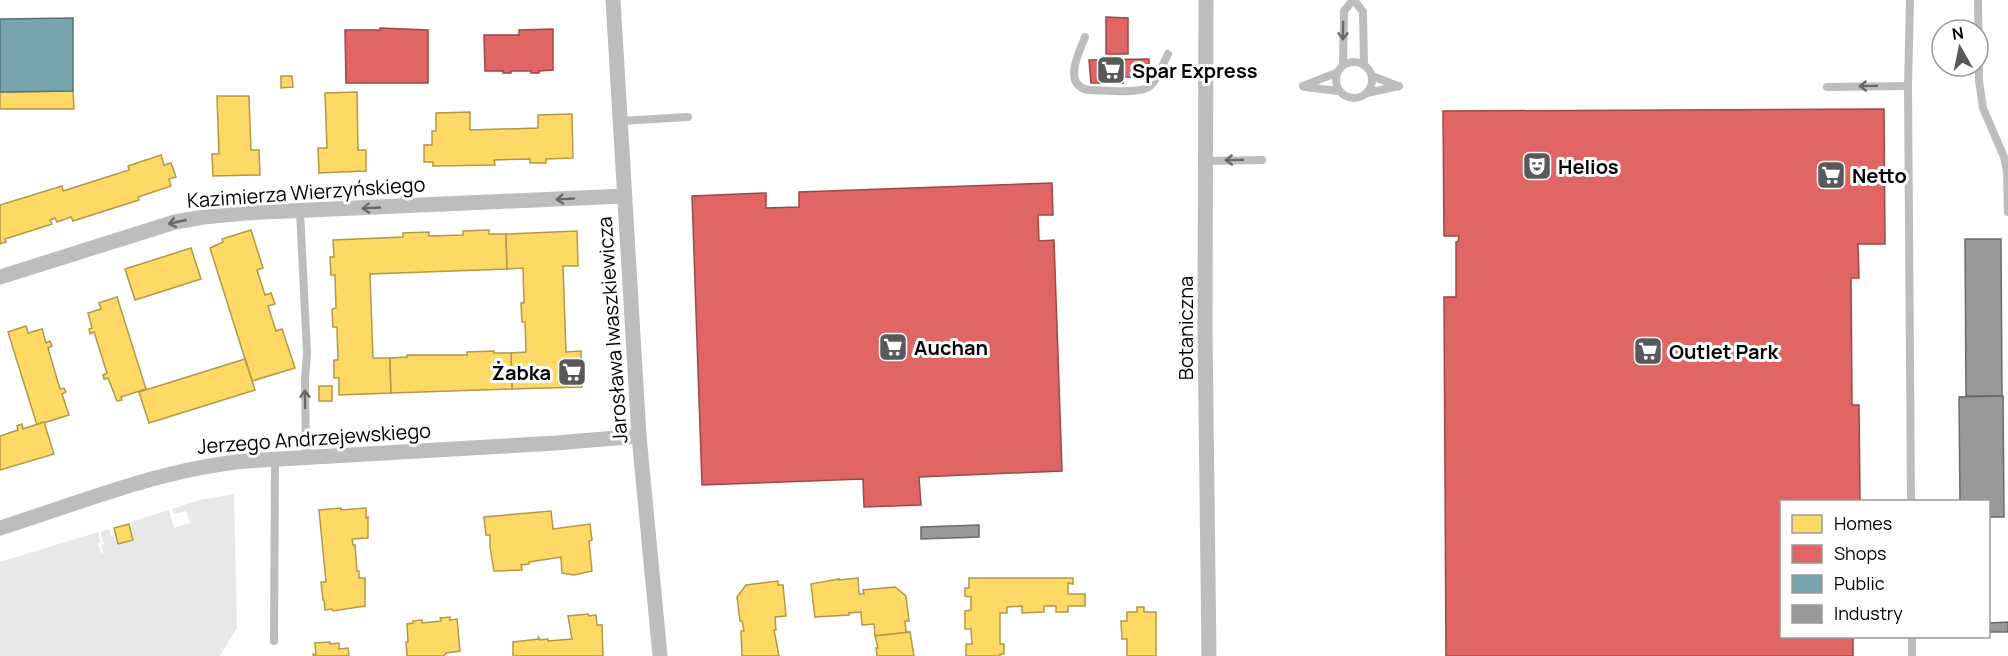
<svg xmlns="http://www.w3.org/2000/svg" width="2008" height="656" viewBox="0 0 2008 656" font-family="Manrope,sans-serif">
<rect width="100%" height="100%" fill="#fff"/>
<path fill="#e8e8e8" d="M234,494L237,628L220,656H0V562L98,532L101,542L98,544L101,553H103L101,545L105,544L103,542L100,532L109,529L111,536H114L117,545L135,541L130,522L169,510L174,528L190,523L186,511L174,514L172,509L199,500Z"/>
<g fill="#ffd966" stroke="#b29847" stroke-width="1.5">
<path d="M281,76H292L293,87L281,88Z"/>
<path d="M73,91L74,109H0V92Z"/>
<path d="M357,92L358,150H366V171L319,173L318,148H327L325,93Z"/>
<path d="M217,96H249L251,150H259L260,175L213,176L212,154H219Z"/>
<path d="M470,112V130L538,128V115L572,114L573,158L546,159V163H530V159L494,160L495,165L433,166V162H424V145H432V131H436V113Z"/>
<path d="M161,155L164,165L171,163L176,177L169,179L171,186L138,197L139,200L73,221L71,217L57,222L55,218L50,220L52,224L5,239L6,242L0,244V205L62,186L63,191L129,170L128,166Z"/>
<path d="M251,230L263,268L257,270L265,295L271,293L275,304L268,306L276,331L282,329L295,368L252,381L210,248L223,242L222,239Z"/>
<path d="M489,230V234H506L507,269L370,274L373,358H390L391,393L339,395V378H334V360H338L337,327H333L332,309L336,308L335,275H331L330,257H334L333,240L403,237V233L429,232V236L463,235V231Z"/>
<path d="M577,231L578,266H563L566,352L581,351L582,387L512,389L511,353L526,352L525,322H522L521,303H524L523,268L507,269L506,234Z"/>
<path d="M191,248L201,279L135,300L125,269Z"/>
<path d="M117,297L146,389L121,397L122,400L117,401L108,378L104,379L103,375L107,373L94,332L90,334L89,329L92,328L88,313L101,309L99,303Z"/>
<path d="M26,326L28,333L42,329L46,343L50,341L52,346L48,348L60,389L64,388L66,392L62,394L69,415L37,425L8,332Z"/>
<path d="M494,351V353H511L512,389L391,393L390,358L407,357V355H467V352Z"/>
<path d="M245,359L255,390L149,423L139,392Z"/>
<rect x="319" y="386" width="13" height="15"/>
<path d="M44,422L54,454L0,470V436L18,430L17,426L22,424L23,429Z"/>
<path d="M341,508V510L366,508V518L368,517V538L352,539L353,545H355L357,571H359V578H365V606L333,611L332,609L325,610L324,600H323L321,582H326L319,510Z"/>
<path d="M551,511L553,529L590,524L592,540L589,541L592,571L574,575L562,573L561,557L529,562V564L521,565L522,570L494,571L490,547V535H486L484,517Z"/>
<path d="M129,524L133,540L118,544L114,528Z"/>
<path d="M858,578L859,594H864L863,590L895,587L906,596L909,621H905L906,632H910L875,636L874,624L862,625L861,612L849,613V615L815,617V618L811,584L839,579V580Z"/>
<path d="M969,578H1073V584L1068,583V594H1085V606H1068V612H1056V606H1044V612L1022,613V606L1007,607V613H1000V644H1004V654H1000V656H966V644H972L971,629H965V611L971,610V597L965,596V588H969Z"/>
<path d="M778,581V585H783L786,616L775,617L776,630H774L779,656H742L741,631H744L742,621H740L737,597L746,585Z"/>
<path d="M1137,607H1144V612H1156V656H1127V639H1122L1121,621H1127V612H1137Z"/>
<path d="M588,614L589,616L596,615L597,625H602L603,656H513V642L539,639L538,636L540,640L548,639V641L572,639L568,616Z"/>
<path d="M450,617V620L457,619L460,651L446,653L444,656H407L406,642H408L407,624L413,623V621L422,620V623L441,621L440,618Z"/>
<path d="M910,632L914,656H877L876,648H878L875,636Z"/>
<path d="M330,642V644L339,643V649L348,648L349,656H313V654H316L315,643Z"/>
</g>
<g fill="#e06666" stroke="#9d4747" stroke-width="1.5">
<path d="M1106,17L1128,18V54H1106Z"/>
<path d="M380,28L428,30V83H346L345,30H380Z"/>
<path d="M553,29V70L539,71V73H531V71H511V73H503V71H485L484,35H519V30Z"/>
<path d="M1149,59V77H1123V83H1091L1089,60Z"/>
<path d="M1884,109L1885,244H1858L1859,278H1851L1852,405H1859L1860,502H1782V636H1853V656H1446L1444,297H1456V242H1458L1459,236H1444L1443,111Z"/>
<path d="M1052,183L1053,215H1038L1039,241L1054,240L1062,471L919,477L921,505L864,507L863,479L702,485L692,196L766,193V208L799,207V192Z"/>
</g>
<path fill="#76a5af" stroke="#53747a" stroke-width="1.5" d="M73,18V91L0,92V19Z"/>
<g fill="#999" stroke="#6b6b6b" stroke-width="1.5">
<path d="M1965,239H2001L2002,396H1966Z"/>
<path d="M2003,396L2004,517H1988V502H1960L1959,397Z"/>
<path d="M979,525V537L921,539V527Z"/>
<path d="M2008,622V632H1989V623Z"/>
</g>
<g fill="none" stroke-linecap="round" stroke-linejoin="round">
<g stroke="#bdbdbd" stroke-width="8">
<path d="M1354,0L1363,12L1364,65"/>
<path d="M1910,0L1908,86L1911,502"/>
<path d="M1978,0L1979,81L1983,108L2004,157L2007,171L2008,212"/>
<path d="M1085,37C1079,53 1062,84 1088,90C1102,90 1135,94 1147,88C1157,82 1163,64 1168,54"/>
<circle cx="1354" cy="80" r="18"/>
<path d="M1343,65L1344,11L1353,0"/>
<path d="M1372,76L1398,86"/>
<path d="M1303,86L1336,73"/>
<path d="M1305,87L1338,91"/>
<path d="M1827,87L1908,86"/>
<path d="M1367,93L1399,86"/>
<path d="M620,121L688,117"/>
<path d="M1206,161L1262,160"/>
<path d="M300,211L307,353L305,380L306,457"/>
<path d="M1912,636V656"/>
<path d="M274,641L275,459"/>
</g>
<g stroke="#bdbdbd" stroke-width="15">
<path d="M613,0L639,436L660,656"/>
<path d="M1206,0L1205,329L1209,656"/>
<path d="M0,277L175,222L204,217L245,213L624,196"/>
<path d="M0,528C80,503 164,468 247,461L556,443L639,436"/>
</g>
</g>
<defs><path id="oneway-shaft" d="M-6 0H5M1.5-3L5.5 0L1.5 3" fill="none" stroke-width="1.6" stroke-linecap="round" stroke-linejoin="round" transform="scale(1.5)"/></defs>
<g stroke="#686868">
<use href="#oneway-shaft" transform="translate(1343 31) rotate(91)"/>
<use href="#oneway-shaft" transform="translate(1868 86) rotate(179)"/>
<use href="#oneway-shaft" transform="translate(1234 160) rotate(179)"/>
<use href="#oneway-shaft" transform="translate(565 199) rotate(177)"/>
<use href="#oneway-shaft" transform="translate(371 208) rotate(177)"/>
<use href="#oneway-shaft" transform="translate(177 222) rotate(167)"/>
<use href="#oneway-shaft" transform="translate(305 399) rotate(-91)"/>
</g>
<defs>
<g id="supermarket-square" transform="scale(1.5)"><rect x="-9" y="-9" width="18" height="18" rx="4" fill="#595959" stroke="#fff"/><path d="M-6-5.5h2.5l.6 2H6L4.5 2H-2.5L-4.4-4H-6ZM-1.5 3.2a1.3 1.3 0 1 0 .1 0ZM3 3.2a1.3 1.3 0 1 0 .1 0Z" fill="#fff"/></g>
<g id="theatre-square" transform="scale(1.5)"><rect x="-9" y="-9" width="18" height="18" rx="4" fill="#595959" stroke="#fff"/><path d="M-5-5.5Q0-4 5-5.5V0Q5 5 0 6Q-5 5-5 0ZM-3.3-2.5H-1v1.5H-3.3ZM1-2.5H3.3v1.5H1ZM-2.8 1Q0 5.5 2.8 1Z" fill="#fff"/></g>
</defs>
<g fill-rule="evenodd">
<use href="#supermarket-square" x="1111" y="70"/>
<use href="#theatre-square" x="1537" y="166"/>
<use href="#supermarket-square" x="1831" y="175"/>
<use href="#supermarket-square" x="893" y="347"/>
<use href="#supermarket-square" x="1648" y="351"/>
<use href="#supermarket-square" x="572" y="372"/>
</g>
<g text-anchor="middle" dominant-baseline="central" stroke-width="6" stroke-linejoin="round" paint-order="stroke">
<g font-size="20" font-weight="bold" fill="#000" stroke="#fff" text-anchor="start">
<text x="1132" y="70">Spar Express</text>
<text x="1558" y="166">Helios</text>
<text x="1852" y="175">Netto</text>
<text x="914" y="347">Auchan</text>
<text x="1669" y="351">Outlet Park</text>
<text x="551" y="372" text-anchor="end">Żabka</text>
</g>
<g font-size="20" fill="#000" stroke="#fff">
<text transform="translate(306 192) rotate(-4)">Kazimierza Wierzyńskiego</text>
<text transform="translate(1185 328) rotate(-90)">Botaniczna</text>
<text transform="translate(612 330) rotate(-94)">Jarosława Iwaszkiewicza</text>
<text transform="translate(314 438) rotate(-4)">Jerzego Andrzejewskiego</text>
</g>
</g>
<rect x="1780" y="500" width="210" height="138" fill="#ffffff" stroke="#999999" stroke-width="1.5"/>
<rect x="1792" y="515" width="30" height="18" fill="#ffd966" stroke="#999999" stroke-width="1.5"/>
<text x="1834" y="530" font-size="18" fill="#000000">Homes</text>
<rect x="1792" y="545" width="30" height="18" fill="#e06666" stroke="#999999" stroke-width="1.5"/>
<text x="1834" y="560" font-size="18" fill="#000000">Shops</text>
<rect x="1792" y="575" width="30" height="18" fill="#76a5af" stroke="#999999" stroke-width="1.5"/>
<text x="1834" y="590" font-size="18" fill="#000000">Public</text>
<rect x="1792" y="605" width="30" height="18" fill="#999999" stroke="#999999" stroke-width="1.5"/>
<text x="1834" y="620" font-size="18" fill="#000000">Industry</text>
<g transform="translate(1960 48) rotate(351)"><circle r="28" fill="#ffffff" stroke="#999999" stroke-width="1.5"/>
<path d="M0-4.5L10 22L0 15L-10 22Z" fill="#595959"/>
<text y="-9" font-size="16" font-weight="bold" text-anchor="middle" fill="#000000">N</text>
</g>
</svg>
